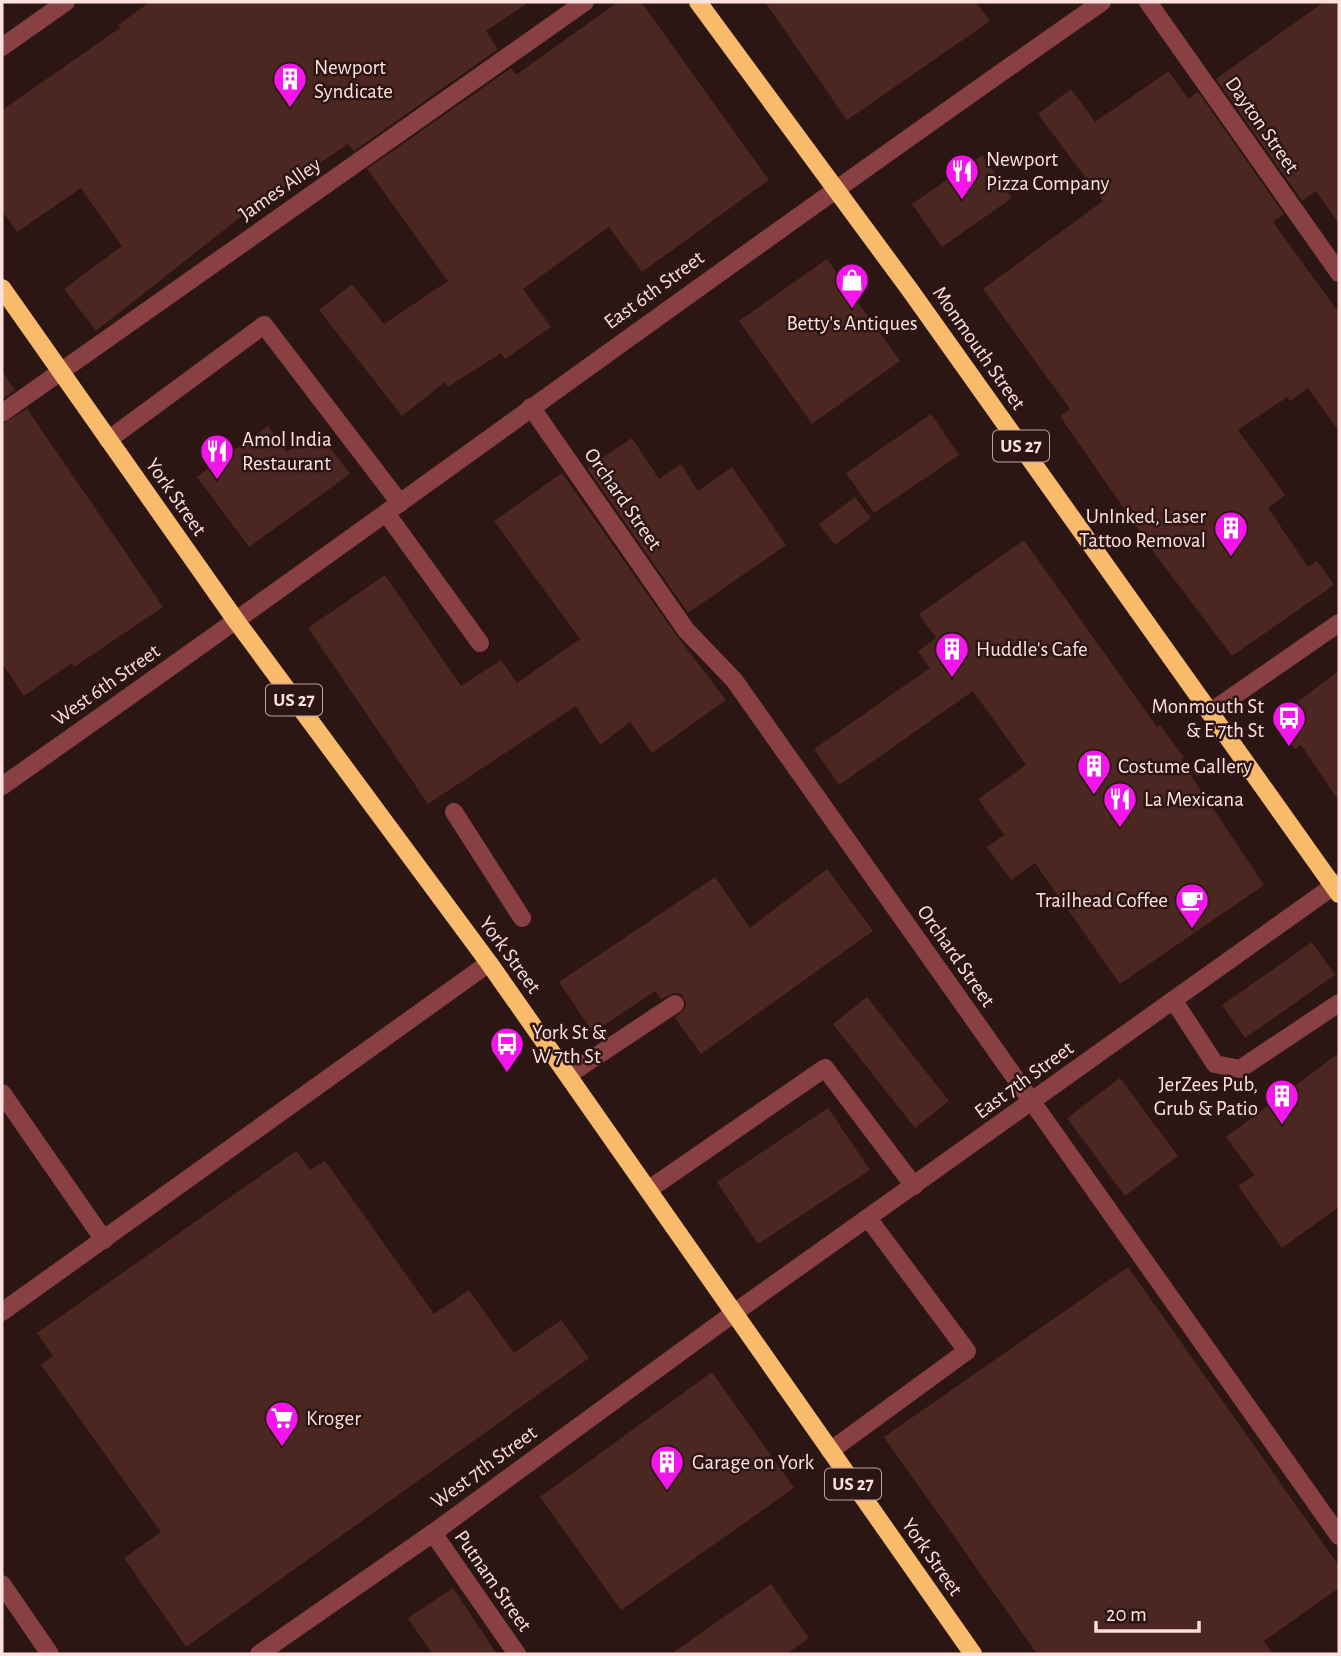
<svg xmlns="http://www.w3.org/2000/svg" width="1341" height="1656" viewBox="0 0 1341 1656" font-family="'Alegreya Sans',sans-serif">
<rect width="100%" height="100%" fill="#2c1613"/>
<g fill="#4c2620">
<path d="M150,2H529L486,31L498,49L354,151L348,144L252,208L96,331L64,289L122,246L81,188L17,232L2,210V110L120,28L118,25Z"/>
<path d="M618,2H641L769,180L642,272L609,227L523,289L551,327L505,359L501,353L448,387L445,382L402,416L319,310L352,284L384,324L448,281L367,169L511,68L516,75Z"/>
<path d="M765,2H976L990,21L847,120Z"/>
<path d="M1324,2H1339V224L1316,191L1302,201L1216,79Z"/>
<path d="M1169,71L1188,99L1198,92L1284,214L1273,222L1339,313V431L1308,388L1290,401L1287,397L1238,430L1285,495L1268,508L1308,567L1317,561L1334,585L1232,656L1155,554L1060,416L1070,409L983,289L1103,201L1038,114L1071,89L1095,122Z"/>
<path d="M982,155L1012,198L942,247L912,204Z"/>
<path d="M827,259L900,361L812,424L739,321Z"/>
<path d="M2,371L15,390L2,399Z"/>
<path d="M27,409L163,607L74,667L72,663L24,696L2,663V424Z"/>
<path d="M931,414L959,455L874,513L846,473Z"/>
<path d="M268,426L287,452L317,430L350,474L249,547L197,477Z"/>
<path d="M632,438L659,479L681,464L698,491L732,467L786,545L688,613L587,468Z"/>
<path d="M562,473L677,636L726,700L652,753L630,722L600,745L576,706L428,804L308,628L385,575L461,686L501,660L517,683L580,639L494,521Z"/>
<path d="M855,497L871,518L835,545L819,524Z"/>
<path d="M1024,540L1157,727L1160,725L1184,758L1181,760L1264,885L1120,984L1035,863L1011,880L987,847L1004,835L978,799L1026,765L973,691L839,785L814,749L930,668L918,651L936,638L919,614Z"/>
<path d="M1339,671V801L1301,745L1295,749L1273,720Z"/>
<path d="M827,869L873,931L701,1054L675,1018L685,1008L686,1003L681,994L674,993L661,999L655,991L593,1033L559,982L715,877L750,928Z"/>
<path d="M1312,942L1335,975L1245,1038L1222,1005Z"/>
<path d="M867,997L949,1101L915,1128L833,1024Z"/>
<path d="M1339,1053V1207L1282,1248L1238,1186L1254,1175L1226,1137Z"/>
<path d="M1120,1078L1178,1156L1125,1196L1067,1118Z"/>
<path d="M828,1108L870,1170L758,1244L717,1182Z"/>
<path d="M296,1151L310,1170L325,1161L434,1314L469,1290L514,1353L561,1320L589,1358L186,1647L124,1558L161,1532L41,1365L53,1356L37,1333Z"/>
<path d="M1128,1267L1339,1566V1588L1264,1641L1273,1654H1037L884,1437Z"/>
<path d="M712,1372L794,1488L621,1610L540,1497Z"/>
<path d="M771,1584L809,1638L786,1654H671Z"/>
<path d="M453,1588L497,1654H432L408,1618Z"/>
</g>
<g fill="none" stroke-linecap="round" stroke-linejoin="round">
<g stroke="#884042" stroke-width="18">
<path d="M1148,2L1339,273"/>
<path d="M2,47L66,2"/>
<path d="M531,407L686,630L734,680L1339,1536"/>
<path d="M2,413L585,2"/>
<path d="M108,440L264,325L400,503"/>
<path d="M386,513L480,643"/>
<path d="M1209,713L1339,623"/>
<path d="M2,786C371,528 732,259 1102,2"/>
<path d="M454,812L522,918"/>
<path d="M1174,1001L1215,1064L1240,1069L1339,1003"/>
<path d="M568,1075L675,1004"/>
<path d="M2,1093L104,1240"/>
<path d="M648,1190L825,1068L914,1186"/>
<path d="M2,1312L489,963"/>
<path d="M830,1451L967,1351L868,1218"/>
<path d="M433,1533L517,1654"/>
<path d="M2,1584L50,1654"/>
<path d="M259,1654L433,1533L734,1313L1339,882"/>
</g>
<g stroke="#f8bb6b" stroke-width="18">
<path d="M698,2L910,290L1339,894"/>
<path d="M2,288L237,622L489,963L973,1654"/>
</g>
</g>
<defs>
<g id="building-pin" transform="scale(1.75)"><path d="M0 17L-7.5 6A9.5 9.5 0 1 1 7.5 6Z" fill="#f414ec" stroke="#2c1613"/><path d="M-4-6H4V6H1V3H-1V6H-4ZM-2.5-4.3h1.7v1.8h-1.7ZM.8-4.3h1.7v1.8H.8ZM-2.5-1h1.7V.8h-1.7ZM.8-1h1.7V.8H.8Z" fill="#fff"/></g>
<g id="restaurant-pin" transform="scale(1.75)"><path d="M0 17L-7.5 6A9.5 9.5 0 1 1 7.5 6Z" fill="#f414ec" stroke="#2c1613"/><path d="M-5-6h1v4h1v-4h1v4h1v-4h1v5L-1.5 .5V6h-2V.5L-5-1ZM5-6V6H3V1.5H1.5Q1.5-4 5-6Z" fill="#fff"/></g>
<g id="shop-pin" transform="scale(1.75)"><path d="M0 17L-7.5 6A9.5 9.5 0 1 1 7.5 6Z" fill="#f414ec" stroke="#2c1613"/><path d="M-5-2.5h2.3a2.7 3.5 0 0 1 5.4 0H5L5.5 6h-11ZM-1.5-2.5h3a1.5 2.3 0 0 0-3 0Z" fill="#fff"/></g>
<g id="bus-pin" transform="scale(1.75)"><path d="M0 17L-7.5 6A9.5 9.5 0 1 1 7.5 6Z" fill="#f414ec" stroke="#2c1613"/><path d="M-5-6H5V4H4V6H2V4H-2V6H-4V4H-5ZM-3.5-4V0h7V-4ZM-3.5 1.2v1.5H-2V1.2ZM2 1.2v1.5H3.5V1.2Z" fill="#fff"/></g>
<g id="cafe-pin" transform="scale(1.75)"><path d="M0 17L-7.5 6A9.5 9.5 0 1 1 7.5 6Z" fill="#f414ec" stroke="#2c1613"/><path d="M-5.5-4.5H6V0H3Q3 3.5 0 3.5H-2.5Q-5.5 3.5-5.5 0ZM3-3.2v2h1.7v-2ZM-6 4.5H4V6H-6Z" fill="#fff"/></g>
<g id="supermarket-pin" transform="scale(1.75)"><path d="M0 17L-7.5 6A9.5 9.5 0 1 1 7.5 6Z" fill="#f414ec" stroke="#2c1613"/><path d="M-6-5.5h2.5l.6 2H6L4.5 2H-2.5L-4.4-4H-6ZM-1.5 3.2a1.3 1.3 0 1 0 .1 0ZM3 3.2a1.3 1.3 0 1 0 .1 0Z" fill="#fff"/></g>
</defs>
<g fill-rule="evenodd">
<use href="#building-pin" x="290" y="79"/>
<use href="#restaurant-pin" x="962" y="171"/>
<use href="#shop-pin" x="852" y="280"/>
<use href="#restaurant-pin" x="217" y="451"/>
<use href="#building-pin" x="1231" y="528"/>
<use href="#building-pin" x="952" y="649"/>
<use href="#bus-pin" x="1289" y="718"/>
<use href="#building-pin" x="1094" y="766"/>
<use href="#restaurant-pin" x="1120" y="799"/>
<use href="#cafe-pin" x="1192" y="900"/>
<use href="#bus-pin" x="507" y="1044"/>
<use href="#building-pin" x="1282" y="1096"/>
<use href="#supermarket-pin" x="282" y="1418"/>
<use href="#building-pin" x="667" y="1462"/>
</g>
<g text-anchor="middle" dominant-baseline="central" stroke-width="5" stroke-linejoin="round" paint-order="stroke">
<g fill="#2c1613" stroke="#bfa4a2" stroke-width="2">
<rect x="993" y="430.5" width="56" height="31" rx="5"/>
<rect x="266" y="684.5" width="56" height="31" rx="5"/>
<rect x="825" y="1468.5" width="56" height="31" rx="5"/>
</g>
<g font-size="19" font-weight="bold" fill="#fee1df">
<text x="1021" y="446">US 27</text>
<text x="294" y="700">US 27</text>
<text x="853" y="1484">US 27</text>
</g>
<g font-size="21" fill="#fee1df" stroke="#2c1613" text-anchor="start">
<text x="314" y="67">Newport<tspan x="314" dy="24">Syndicate</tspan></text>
<text x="986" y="159">Newport<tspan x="986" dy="24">Pizza Company</tspan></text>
<text x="852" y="323" text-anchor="middle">Betty's Antiques</text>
<text x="242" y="439">Amol India<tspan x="242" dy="24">Restaurant</tspan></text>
<text x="1206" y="516" text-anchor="end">UnInked, Laser<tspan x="1206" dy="24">Tattoo Removal</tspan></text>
<text x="976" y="649">Huddle's Cafe</text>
<text x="1264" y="706" text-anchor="end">Monmouth St<tspan x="1264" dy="24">&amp; E 7th St</tspan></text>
<text x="1118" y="766">Costume Gallery</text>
<text x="1144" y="799">La Mexicana</text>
<text x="1168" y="900" text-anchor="end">Trailhead Coffee</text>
<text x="532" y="1032">York St &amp;<tspan x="532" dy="24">W 7th St</tspan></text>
<text x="1258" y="1084" text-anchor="end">JerZees Pub,<tspan x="1258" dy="24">Grub &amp; Patio</tspan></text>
<text x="306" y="1418">Kroger</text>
<text x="692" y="1462">Garage on York</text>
</g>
<g font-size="21" fill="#fee1df" stroke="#2c1613">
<text transform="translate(1262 125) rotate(55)">Dayton Street</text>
<text transform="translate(280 189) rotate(-35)">James Alley</text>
<text transform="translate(654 290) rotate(-36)">East 6th Street</text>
<text transform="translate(979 348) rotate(55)">Monmouth Street</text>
<text transform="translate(176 497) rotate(55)">York Street</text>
<text transform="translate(623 499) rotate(55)">Orchard Street</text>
<text transform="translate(106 685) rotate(-35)">West 6th Street</text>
<text transform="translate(510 955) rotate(54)">York Street</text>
<text transform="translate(956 956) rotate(55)">Orchard Street</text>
<text transform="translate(1024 1080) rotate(-36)">East 7th Street</text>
<text transform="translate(484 1467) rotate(-36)">West 7th Street</text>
<text transform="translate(932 1557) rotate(55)">York Street</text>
<text transform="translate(493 1581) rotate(55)">Putnam Street</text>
</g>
</g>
<rect width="1341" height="1656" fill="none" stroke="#fee1df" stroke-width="7"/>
<path d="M1096 1621v10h103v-10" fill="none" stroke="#fee1df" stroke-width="3.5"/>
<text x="1106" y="1621" font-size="21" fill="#fee1df" stroke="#2c1613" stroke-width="5" paint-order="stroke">20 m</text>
</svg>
